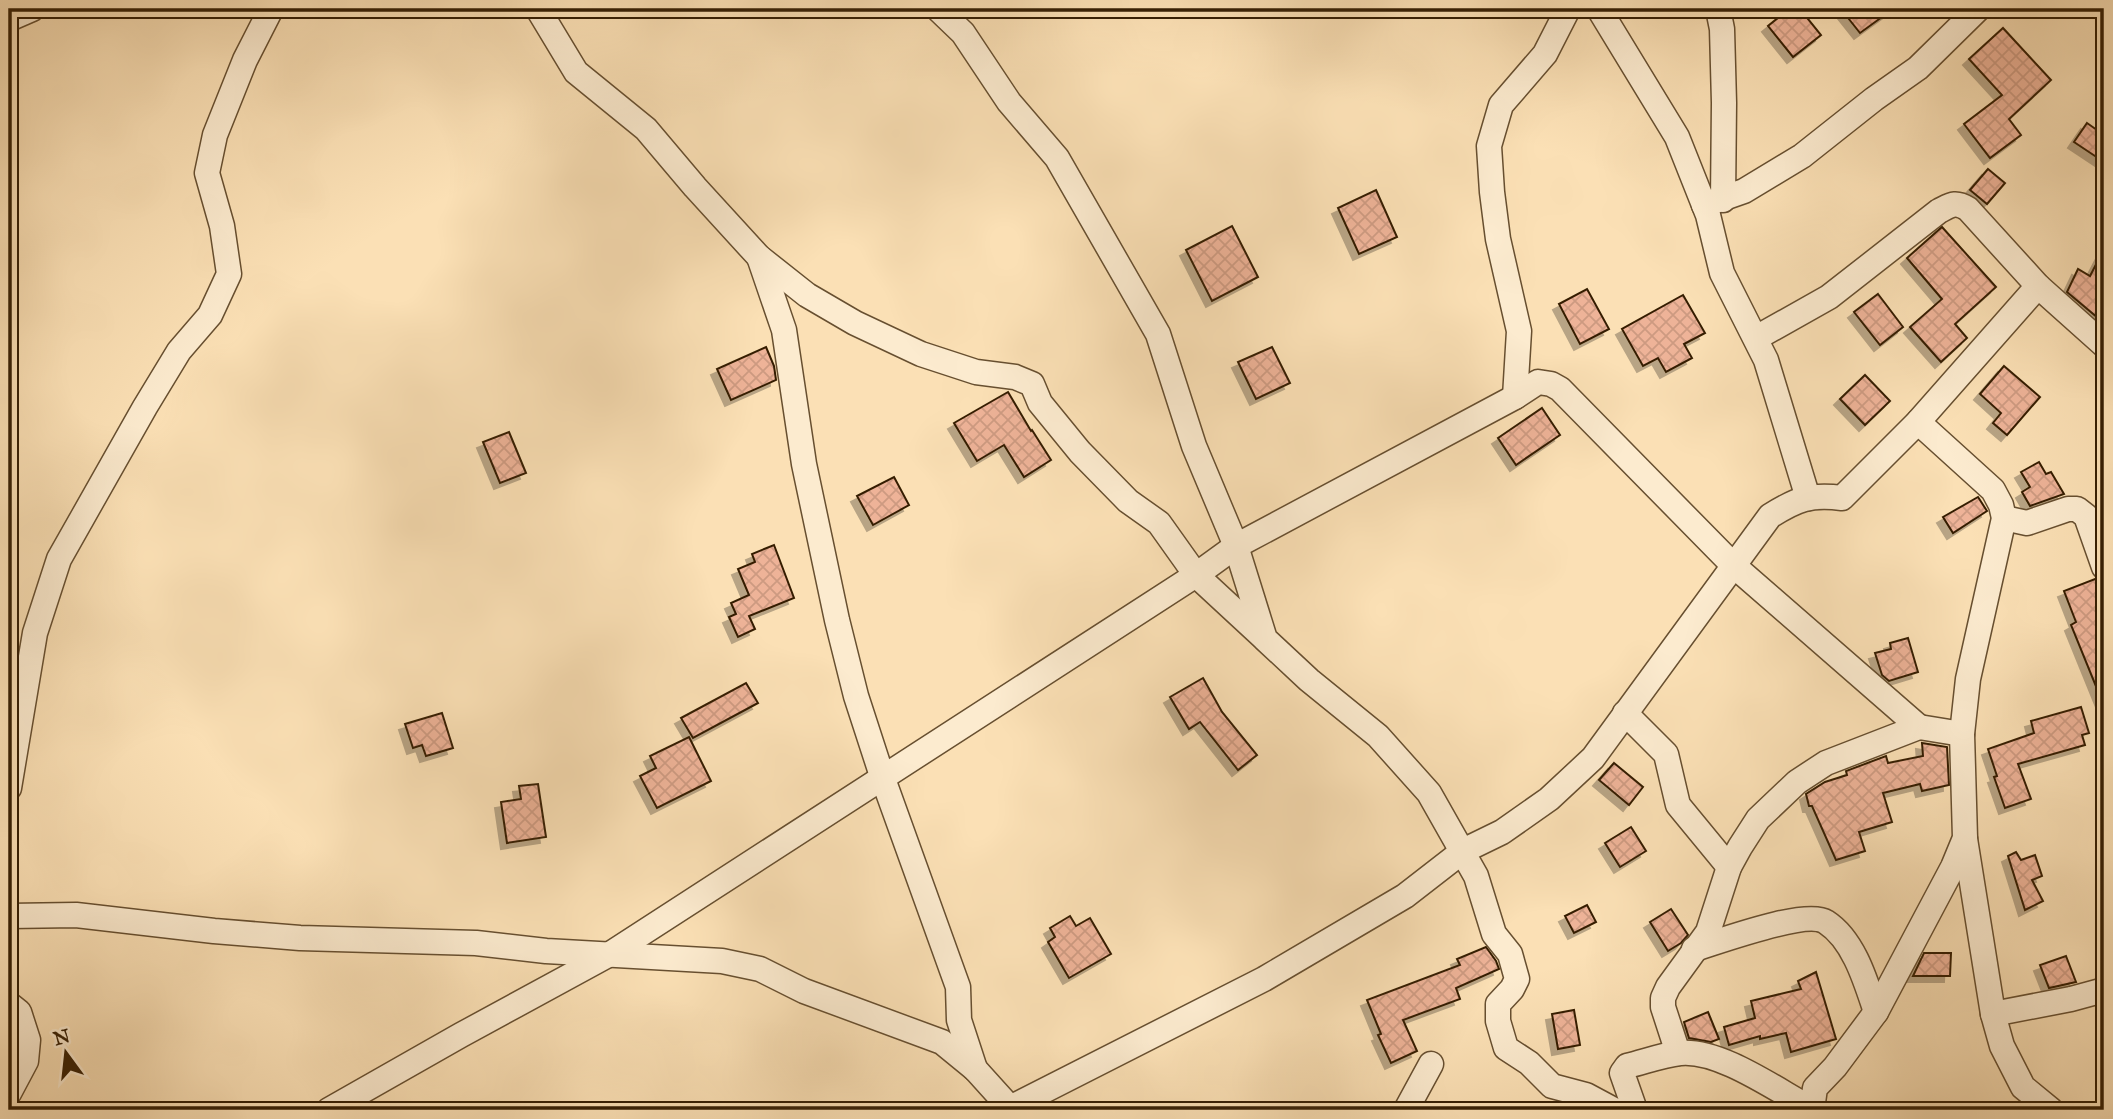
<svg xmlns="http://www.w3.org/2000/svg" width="2113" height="1119" viewBox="0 0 2113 1119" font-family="'IM FELL Great Primer',serif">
<defs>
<pattern id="building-cross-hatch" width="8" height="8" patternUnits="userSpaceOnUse" patternTransform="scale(1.75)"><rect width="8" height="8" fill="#eeb398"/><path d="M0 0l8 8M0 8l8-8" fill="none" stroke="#cd9a81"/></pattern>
<filter id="shadow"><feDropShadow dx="-6" dy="6" stdDeviation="0" flood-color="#0004"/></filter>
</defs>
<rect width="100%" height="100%" fill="#fbe0b5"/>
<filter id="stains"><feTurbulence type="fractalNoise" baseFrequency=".00286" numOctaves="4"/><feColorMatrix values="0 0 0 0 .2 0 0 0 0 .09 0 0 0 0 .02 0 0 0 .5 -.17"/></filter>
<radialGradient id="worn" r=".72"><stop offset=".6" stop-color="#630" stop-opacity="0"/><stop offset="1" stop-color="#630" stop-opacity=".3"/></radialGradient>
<g fill="url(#building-cross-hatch)" stroke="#361f04" stroke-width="2" filter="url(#shadow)">
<path d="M1789,9H1800L1821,35L1793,57L1768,26Z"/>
<path d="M1841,9H1893L1860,33Z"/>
<path d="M2003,28L2051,80L2009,119L2021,135L1990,158L1964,124L2002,95L1969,59Z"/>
<path d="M2087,123L2104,135V162L2074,142Z"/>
<path d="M1988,169L2005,183L1987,204L1970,190Z"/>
<path d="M1376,190L1397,237L1359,254L1338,208Z"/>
<path d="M1232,226L1258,277L1212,301L1186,250Z"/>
<path d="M1942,227L1996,287L1955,324L1967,338L1941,362L1910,327L1942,299L1907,258Z"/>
<path d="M2104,249V323L2067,292L2078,269L2090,276Z"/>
<path d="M1587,289L1609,329L1580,344L1559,304Z"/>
<path d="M1878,294L1903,327L1880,345L1854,312Z"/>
<path d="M1683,295L1705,333L1684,344L1692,358L1666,372L1658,358L1643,366L1622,329Z"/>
<path d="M766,347L774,366L776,380L731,400L717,369Z"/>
<path d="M1272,347L1290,383L1256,399L1238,362Z"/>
<path d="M2004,366L2040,397L2007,435L1993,423L2001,413L1980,394Z"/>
<path d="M1865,375L1890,401L1865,425L1840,399Z"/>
<path d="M1008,392L1031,431L1032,430L1051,460L1024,477L1004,445L977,461L954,423Z"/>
<path d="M1542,408L1560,435L1516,465L1498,438Z"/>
<path d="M509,432L526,473L500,483L483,442Z"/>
<path d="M2039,462L2046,474L2051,472L2064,494L2030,506L2022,492L2030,487L2021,472Z"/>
<path d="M894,477L909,505L873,525L857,496Z"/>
<path d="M1978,497L1987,511L1953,533L1943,517Z"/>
<path d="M774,545L794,598L749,616L755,629L738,637L729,617L736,614L731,603L749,595L738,569L755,562L752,554Z"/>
<path d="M2095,579L2104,581V706L2071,625L2076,622L2064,591Z"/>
<path d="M1908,638L1918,672L1889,681L1882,675L1875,653L1891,649L1890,643Z"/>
<path d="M1203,678L1222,712L1257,755L1238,770L1200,722L1189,729L1170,697Z"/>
<path d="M746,683L758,703L693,738L681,718Z"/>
<path d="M2081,707L2089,733L2082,735L2085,745L2018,764L2031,799L2005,808L1994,777L1997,776L1988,749L2034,733L2031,721Z"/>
<path d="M442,713L453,748L426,756L422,745L413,748L405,724Z"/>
<path d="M689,737L711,781L657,808L640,776L656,768L650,756Z"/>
<path d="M1922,743L1947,747L1949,785L1922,791L1920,784L1883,793L1892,822L1859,832L1865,851L1836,860L1812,806H1809L1806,794L1825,782L1847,775L1846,771L1886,756L1888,763L1923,756Z"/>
<path d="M1614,763L1643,787L1629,805L1599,780Z"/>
<path d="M538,784L546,837L507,843L501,802L521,799L519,786Z"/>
<path d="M1631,827L1646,851L1620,867L1605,843Z"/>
<path d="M2016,852L2021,860L2035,855L2042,876L2032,880L2043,901L2025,910L2008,856Z"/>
<path d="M1587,905L1596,922L1574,933L1565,916Z"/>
<path d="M1671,909L1688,935L1681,943L1668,951L1650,922Z"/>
<path d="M1070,916L1076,926L1090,918L1111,954L1069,978L1048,942L1055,937L1050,928Z"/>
<path d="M1486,947L1496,961L1499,969L1456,988L1460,999L1403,1020L1417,1051L1391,1063L1378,1035L1381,1034L1367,1000L1460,965L1457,959Z"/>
<path d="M1924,953H1951L1950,976H1913Z"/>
<path d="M2066,956L2076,982L2049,988L2040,965Z"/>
<path d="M1816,972L1836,1039L1791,1052L1786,1033L1760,1039V1036L1729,1045L1724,1027L1755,1018L1751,1001L1801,989L1798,981Z"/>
<path d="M1574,1010L1580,1045L1558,1049L1552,1014Z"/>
<path d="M1708,1012L1719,1039L1711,1042L1689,1038L1684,1022Z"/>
</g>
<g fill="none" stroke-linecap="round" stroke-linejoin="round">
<g stroke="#674f30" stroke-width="27">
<g id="minor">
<path d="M538,9L576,72L646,129L695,187L759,257L807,295L855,323L921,354L976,372L1015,377L1032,384L1040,403L1080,452L1128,501L1159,523L1196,575L1263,637"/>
<path d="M938,9L963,33L1009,102L1057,158L1158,334L1194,446L1236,546L1265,639L1309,680L1378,736L1429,793L1476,876L1494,934L1510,954L1517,979L1512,989L1498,1004V1021L1506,1048L1529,1063L1552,1086L1586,1095L1614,1110"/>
<path d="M1599,9L1677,137L1708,215L1722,273L1766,360L1808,498"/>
<path d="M1718,9L1722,29L1724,103L1723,200"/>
<path d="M9,19L32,9"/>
<path d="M1704,205L1744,191L1802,156L1874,99L1918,68L1978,9"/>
<path d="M759,257L784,330L804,464L837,620L856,696L882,776L958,987L959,1020L975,1069"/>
<path d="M1756,338L1829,297L1939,211C1951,205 1955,201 1968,209L2038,286L2104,345"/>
<path d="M1515,397L1519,331L1498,239L1492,192L1489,146L1501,105L1545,54L1568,9"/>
<path d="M2004,518L2027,523L2068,509H2077L2086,516L2104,567"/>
<path d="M1625,713L1666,754L1678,805L1729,867"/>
<path d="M9,788L35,633L59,559L145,407L179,351L210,315L229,274L222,226L207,173L215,135L245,60L271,9"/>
<path d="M1965,839L1993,1014L2002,1046L2023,1087L2051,1110"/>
<path d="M9,916L76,915L214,931L300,938L476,943L546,951L722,961L760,969L804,991L942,1042L975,1069L1012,1110"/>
<path d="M1694,949C1718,942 1806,909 1826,922C1854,940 1866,982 1876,1012"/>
<path d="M9,1004L19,1012L28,1040L26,1061L9,1093"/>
<path d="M1993,1014L2071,999L2104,990"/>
<path d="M1678,1053L1663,1007V998L1668,987L1708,932L1729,867L1740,847L1758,819L1797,782L1826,763L1919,727L1962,734"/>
<path d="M1010,1108L1264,979L1405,896L1463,851L1502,832L1549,799L1593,758L1770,516C1797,499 1810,494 1842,498L1918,422L2038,286"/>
<path d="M329,1110L461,1035L610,954L1196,575L1236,546L1515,397L1538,382L1551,384L1560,389L1733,565L1919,727"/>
<path d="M1406,1110L1431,1064"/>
<path d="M1635,1110L1622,1073L1627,1066C1644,1062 1662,1055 1680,1053C1720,1049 1776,1090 1812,1109"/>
<path d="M1812,1110L1815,1088L1835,1067L1876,1012L1953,867L1965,838L1962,734L1968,679L2004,518L2001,505L1993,490L1918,422"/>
</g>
</g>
<use href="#minor" stroke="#fcebcf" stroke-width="24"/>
</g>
<rect width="2113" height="1119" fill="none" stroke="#fbe0b5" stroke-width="35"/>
<rect x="10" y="10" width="2092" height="1098" fill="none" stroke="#361f04" stroke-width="3.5"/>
<rect x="18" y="18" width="2078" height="1084" fill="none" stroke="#361f04" stroke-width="2"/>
<g transform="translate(66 1053) rotate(345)" stroke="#fcebcf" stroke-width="5" paint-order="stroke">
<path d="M0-5L12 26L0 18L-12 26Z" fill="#361f04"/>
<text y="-10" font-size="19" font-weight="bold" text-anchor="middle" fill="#361f04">N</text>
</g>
<rect width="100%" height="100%" filter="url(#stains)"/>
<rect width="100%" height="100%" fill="url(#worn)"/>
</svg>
